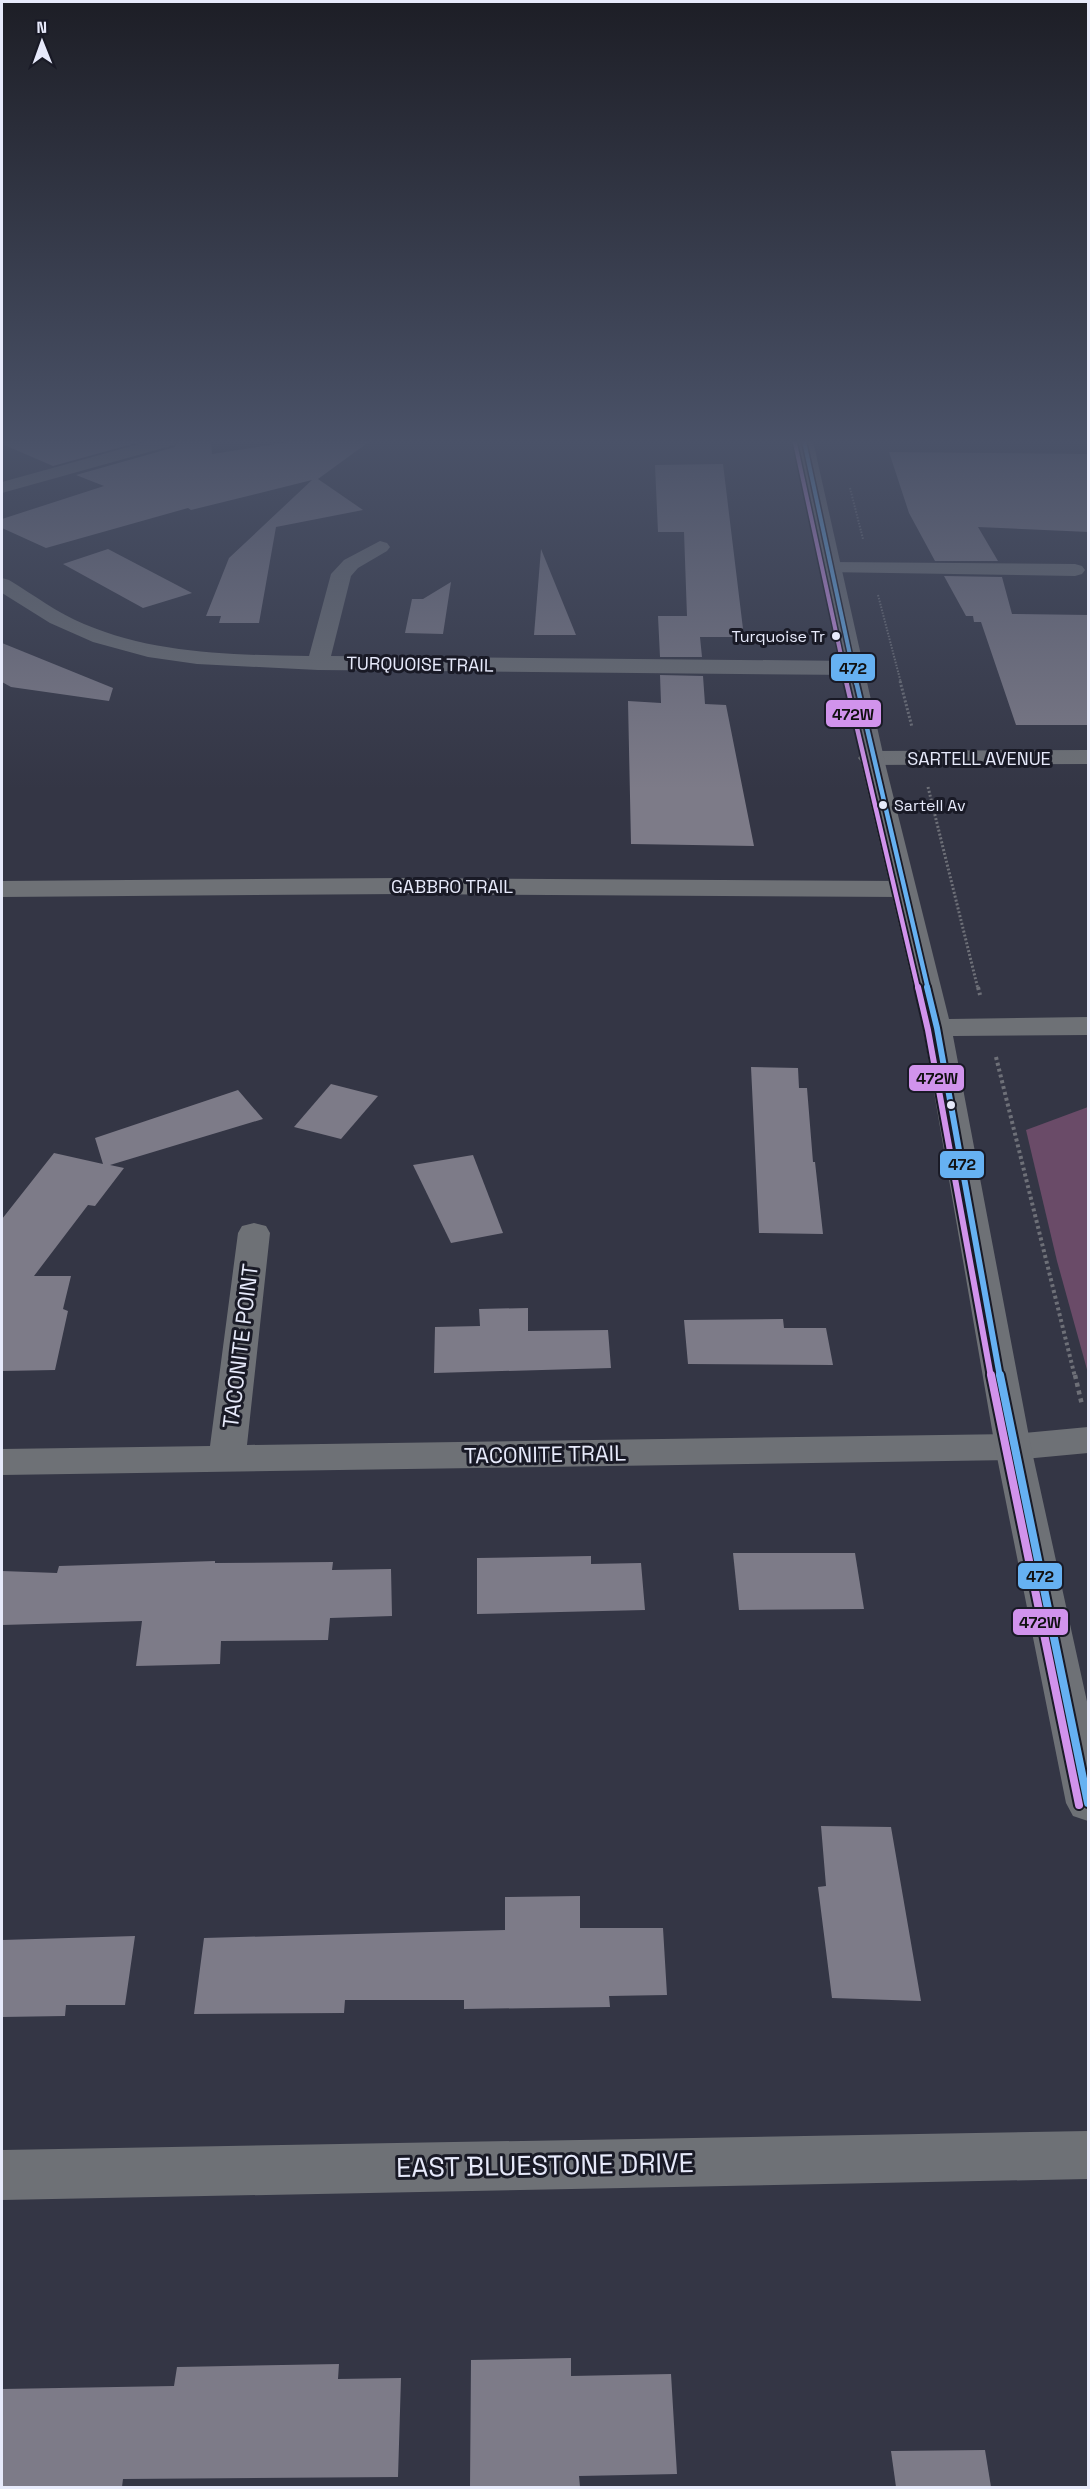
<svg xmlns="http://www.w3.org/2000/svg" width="1090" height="2489" viewBox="0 0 1090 2489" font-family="'Space Grotesk',sans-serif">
<rect width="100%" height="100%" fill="#343645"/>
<path fill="#6a4b68" d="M1088,1107V1373L1057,1261L1026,1130Z"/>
<g fill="#7d7b88">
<path d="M2,441H143L53,466L2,444Z"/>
<path d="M179,441H211L212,454L296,441H370L318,479L363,510L276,527L259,623H219L221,616H206L229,558L312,480L191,510L188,508L46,548L2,528V519L104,486L76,475L175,447Z"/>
<path d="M889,452L1089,454V532L978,527L998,561H935L909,513Z"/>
<path d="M723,464L744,637H700L702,657H660L658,616H687L684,532H658L655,465Z"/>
<path d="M108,549L192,593L143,608L63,564Z"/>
<path d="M541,549L576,635H534Z"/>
<path d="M944,576L1002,577L1012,614L1089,615V725H1016L981,622H974L973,616H966Z"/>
<path d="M451,582L443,634L405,633L412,599H423Z"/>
<path d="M2,643L113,688L109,701L11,687L2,682Z"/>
<path d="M660,675L703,676L705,704L726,705L754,846L631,844L628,701L661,703Z"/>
<path d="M751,1067L798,1068L799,1088H807L813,1162H815L823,1234L759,1233Z"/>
<path d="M331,1084L378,1096L341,1139L294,1127Z"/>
<path d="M238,1090L263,1119L110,1165L124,1168L95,1206L88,1205L34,1276H71L63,1309L68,1311L55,1370L2,1371V1219L54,1153L103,1164L95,1138Z"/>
<path d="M473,1155L503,1233L451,1243L413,1165Z"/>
<path d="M528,1308V1331L608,1330L611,1368L434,1373L435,1327L480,1326L479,1309Z"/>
<path d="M783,1319L784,1328H826L833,1365L688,1364L684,1320Z"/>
<path d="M733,1553H855L864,1609L739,1610Z"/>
<path d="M591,1556V1564L641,1563L645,1610L477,1614V1558Z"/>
<path d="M215,1561V1563L333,1562L332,1570L391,1569L392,1616L330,1618L328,1640L221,1641L220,1664L136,1666L142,1621L2,1625V1571L57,1573L59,1566Z"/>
<path d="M821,1826L891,1827L921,2001L832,1998L818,1887L826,1886Z"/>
<path d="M580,1896V1928H663L667,1995L609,1996L610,2007L464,2009V2000H345L344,2013L194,2014L204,1938L505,1930V1897Z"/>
<path d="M135,1936L125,2005H66L65,2016L2,2017V1940Z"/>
<path d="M571,2358V2376L671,2374L677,2474L579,2476L580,2487H470L471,2360Z"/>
<path d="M339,2364L338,2379L401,2378L398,2477L123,2479L122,2487L2,2486V2389L174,2386L177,2367Z"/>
<path d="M985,2450L991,2487H896L891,2451Z"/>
</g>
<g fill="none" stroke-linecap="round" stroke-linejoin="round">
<g stroke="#6e7078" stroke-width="2" stroke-dasharray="1.5 1.5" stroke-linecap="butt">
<path d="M850,488L863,539"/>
<path d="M878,595L901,683"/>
</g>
<g stroke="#6e7078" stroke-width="3" stroke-dasharray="2 2" stroke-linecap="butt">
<path d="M900,681L912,727"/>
<path d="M928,787L978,989"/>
</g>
<g stroke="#6e7078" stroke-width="4" stroke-dasharray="3 3" stroke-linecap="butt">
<path d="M978,987L980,995"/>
<path d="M996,1057L1075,1377"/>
</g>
<path stroke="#6e7078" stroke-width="4.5" stroke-dasharray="4 4" stroke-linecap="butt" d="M1075,1375L1082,1405"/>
<g fill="#6e7176" fill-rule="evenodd">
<path d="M150,441H177L174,445L2,493V482Z"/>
<path d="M380,541L387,543L390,547L387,551L358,568L351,576L331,656L854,661L862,663L865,668L862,673L854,675L318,670L197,664L148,657L93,642L50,623L2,593V578L9,580C34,595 57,613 84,624C154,654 234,655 309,656L331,574L344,560Z"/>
<path d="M832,562L1075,564L1082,566L1085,570L1082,574L1075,576L825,572L822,568L825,564Z"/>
<path d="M1088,750V764L870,765L862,763L858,758L862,753L870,751Z"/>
<path d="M401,878L902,881L911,883L915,889L911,895L902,897L401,894L2,897V881Z"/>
<path d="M254,1223L266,1226L270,1233L247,1445L1013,1434L1088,1427V1453L1013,1460L2,1475V1449L210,1446L238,1233L242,1226Z"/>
<path d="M1088,2131V2179L2,2200V2150Z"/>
</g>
<path fill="#6e7176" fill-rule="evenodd" d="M796,441H813L886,767L949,1019L1088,1017V1035L953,1036L1031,1447L1088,1706V1821L1073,1816L1066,1803L995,1447L923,1028L862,767Z"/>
<g stroke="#191a26" stroke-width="7">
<path id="bus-1-far3" d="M804,441L856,683"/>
</g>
<g stroke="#191a26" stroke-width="8">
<path id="bus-1-far2" d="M856,681L928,989"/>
</g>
<g stroke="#191a26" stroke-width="10">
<path id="bus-1-far1" d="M927,987L937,1028L1000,1377"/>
</g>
<g stroke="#191a26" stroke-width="12">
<path id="bus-1" d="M1000,1375L1088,1803"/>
</g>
<g stroke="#191a26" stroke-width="7">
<path id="bus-2-far3" d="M795,443L847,683"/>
</g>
<g stroke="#191a26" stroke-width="8">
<path id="bus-2-far2" d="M846,681L918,989"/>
</g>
<g stroke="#191a26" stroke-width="10">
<path id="bus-2-far1" d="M918,987L928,1030L991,1377"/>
</g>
<g stroke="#191a26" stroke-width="12">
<path id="bus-2" d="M991,1375L1079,1805"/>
</g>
<use href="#bus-1-far3" stroke="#66b1f2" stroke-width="4"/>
<use href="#bus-1-far2" stroke="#66b1f2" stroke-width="4.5"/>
<use href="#bus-1-far1" stroke="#66b1f2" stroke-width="6"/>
<use href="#bus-1" stroke="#66b1f2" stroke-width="8"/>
<use href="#bus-2-far3" stroke="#d193ec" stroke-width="4"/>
<use href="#bus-2-far2" stroke="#d193ec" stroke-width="4.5"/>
<use href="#bus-2-far1" stroke="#d193ec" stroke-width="6"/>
<use href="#bus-2" stroke="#d193ec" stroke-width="8"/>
</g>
<linearGradient id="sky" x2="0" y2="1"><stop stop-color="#1d1e26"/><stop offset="0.56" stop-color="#4a5268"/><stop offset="1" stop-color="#4a5268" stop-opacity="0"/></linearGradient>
<rect width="1090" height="789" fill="url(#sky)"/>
<g fill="#e7eafb" stroke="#191a26" stroke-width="2">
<circle cx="836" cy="636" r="5"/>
<circle cx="883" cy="805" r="5"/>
<circle cx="951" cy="1105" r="5"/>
</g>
<g text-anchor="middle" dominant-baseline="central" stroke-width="6" stroke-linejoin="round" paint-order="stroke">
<g font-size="16" fill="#e7eafb" stroke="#191a26" text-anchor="end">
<text x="825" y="636">Turquoise Tr</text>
<text x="894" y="805" text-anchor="start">Sartell Av</text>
</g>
<g font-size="18" fill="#e7eafb" stroke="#191a26">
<text transform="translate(420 664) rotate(1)">TURQUOISE TRAIL</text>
<text x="979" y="758">SARTELL AVENUE</text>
<text x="452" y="886">GABBRO TRAIL</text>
</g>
<g font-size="22" fill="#e7eafb" stroke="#191a26">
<text transform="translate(240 1346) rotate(-83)">TACONITE POINT</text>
<text transform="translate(545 1454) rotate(-1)">TACONITE TRAIL</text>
</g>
<g font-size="27" fill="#e7eafb" stroke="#191a26">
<text transform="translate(545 2165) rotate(-1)">EAST BLUESTONE DRIVE</text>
</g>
</g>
<g stroke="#191a26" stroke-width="2">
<rect x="830" y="653" width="46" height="29" rx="6" fill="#66b1f2"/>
<rect x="825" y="699" width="57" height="29" rx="6" fill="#d193ec"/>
<rect x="908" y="1064" width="57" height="28" rx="6" fill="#d193ec"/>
<rect x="939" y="1150" width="46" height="29" rx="6" fill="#66b1f2"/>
<rect x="1017" y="1562" width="46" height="28" rx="6" fill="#66b1f2"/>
<rect x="1012" y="1608" width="57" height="28" rx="6" fill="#d193ec"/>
</g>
<g font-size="16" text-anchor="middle" font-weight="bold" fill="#111">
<text x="853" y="674">472</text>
<text x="853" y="720">472W</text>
<text x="937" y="1084">472W</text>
<text x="962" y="1170">472</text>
<text x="1040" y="1582">472</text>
<text x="1040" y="1628">472W</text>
</g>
<rect width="1090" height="2489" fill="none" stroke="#e7eafb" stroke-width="6"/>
<g transform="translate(42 42) rotate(359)" stroke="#191a26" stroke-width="4.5" paint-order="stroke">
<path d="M0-4.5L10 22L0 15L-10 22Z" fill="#e7eafb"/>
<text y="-9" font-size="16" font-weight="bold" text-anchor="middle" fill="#e7eafb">N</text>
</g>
</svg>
